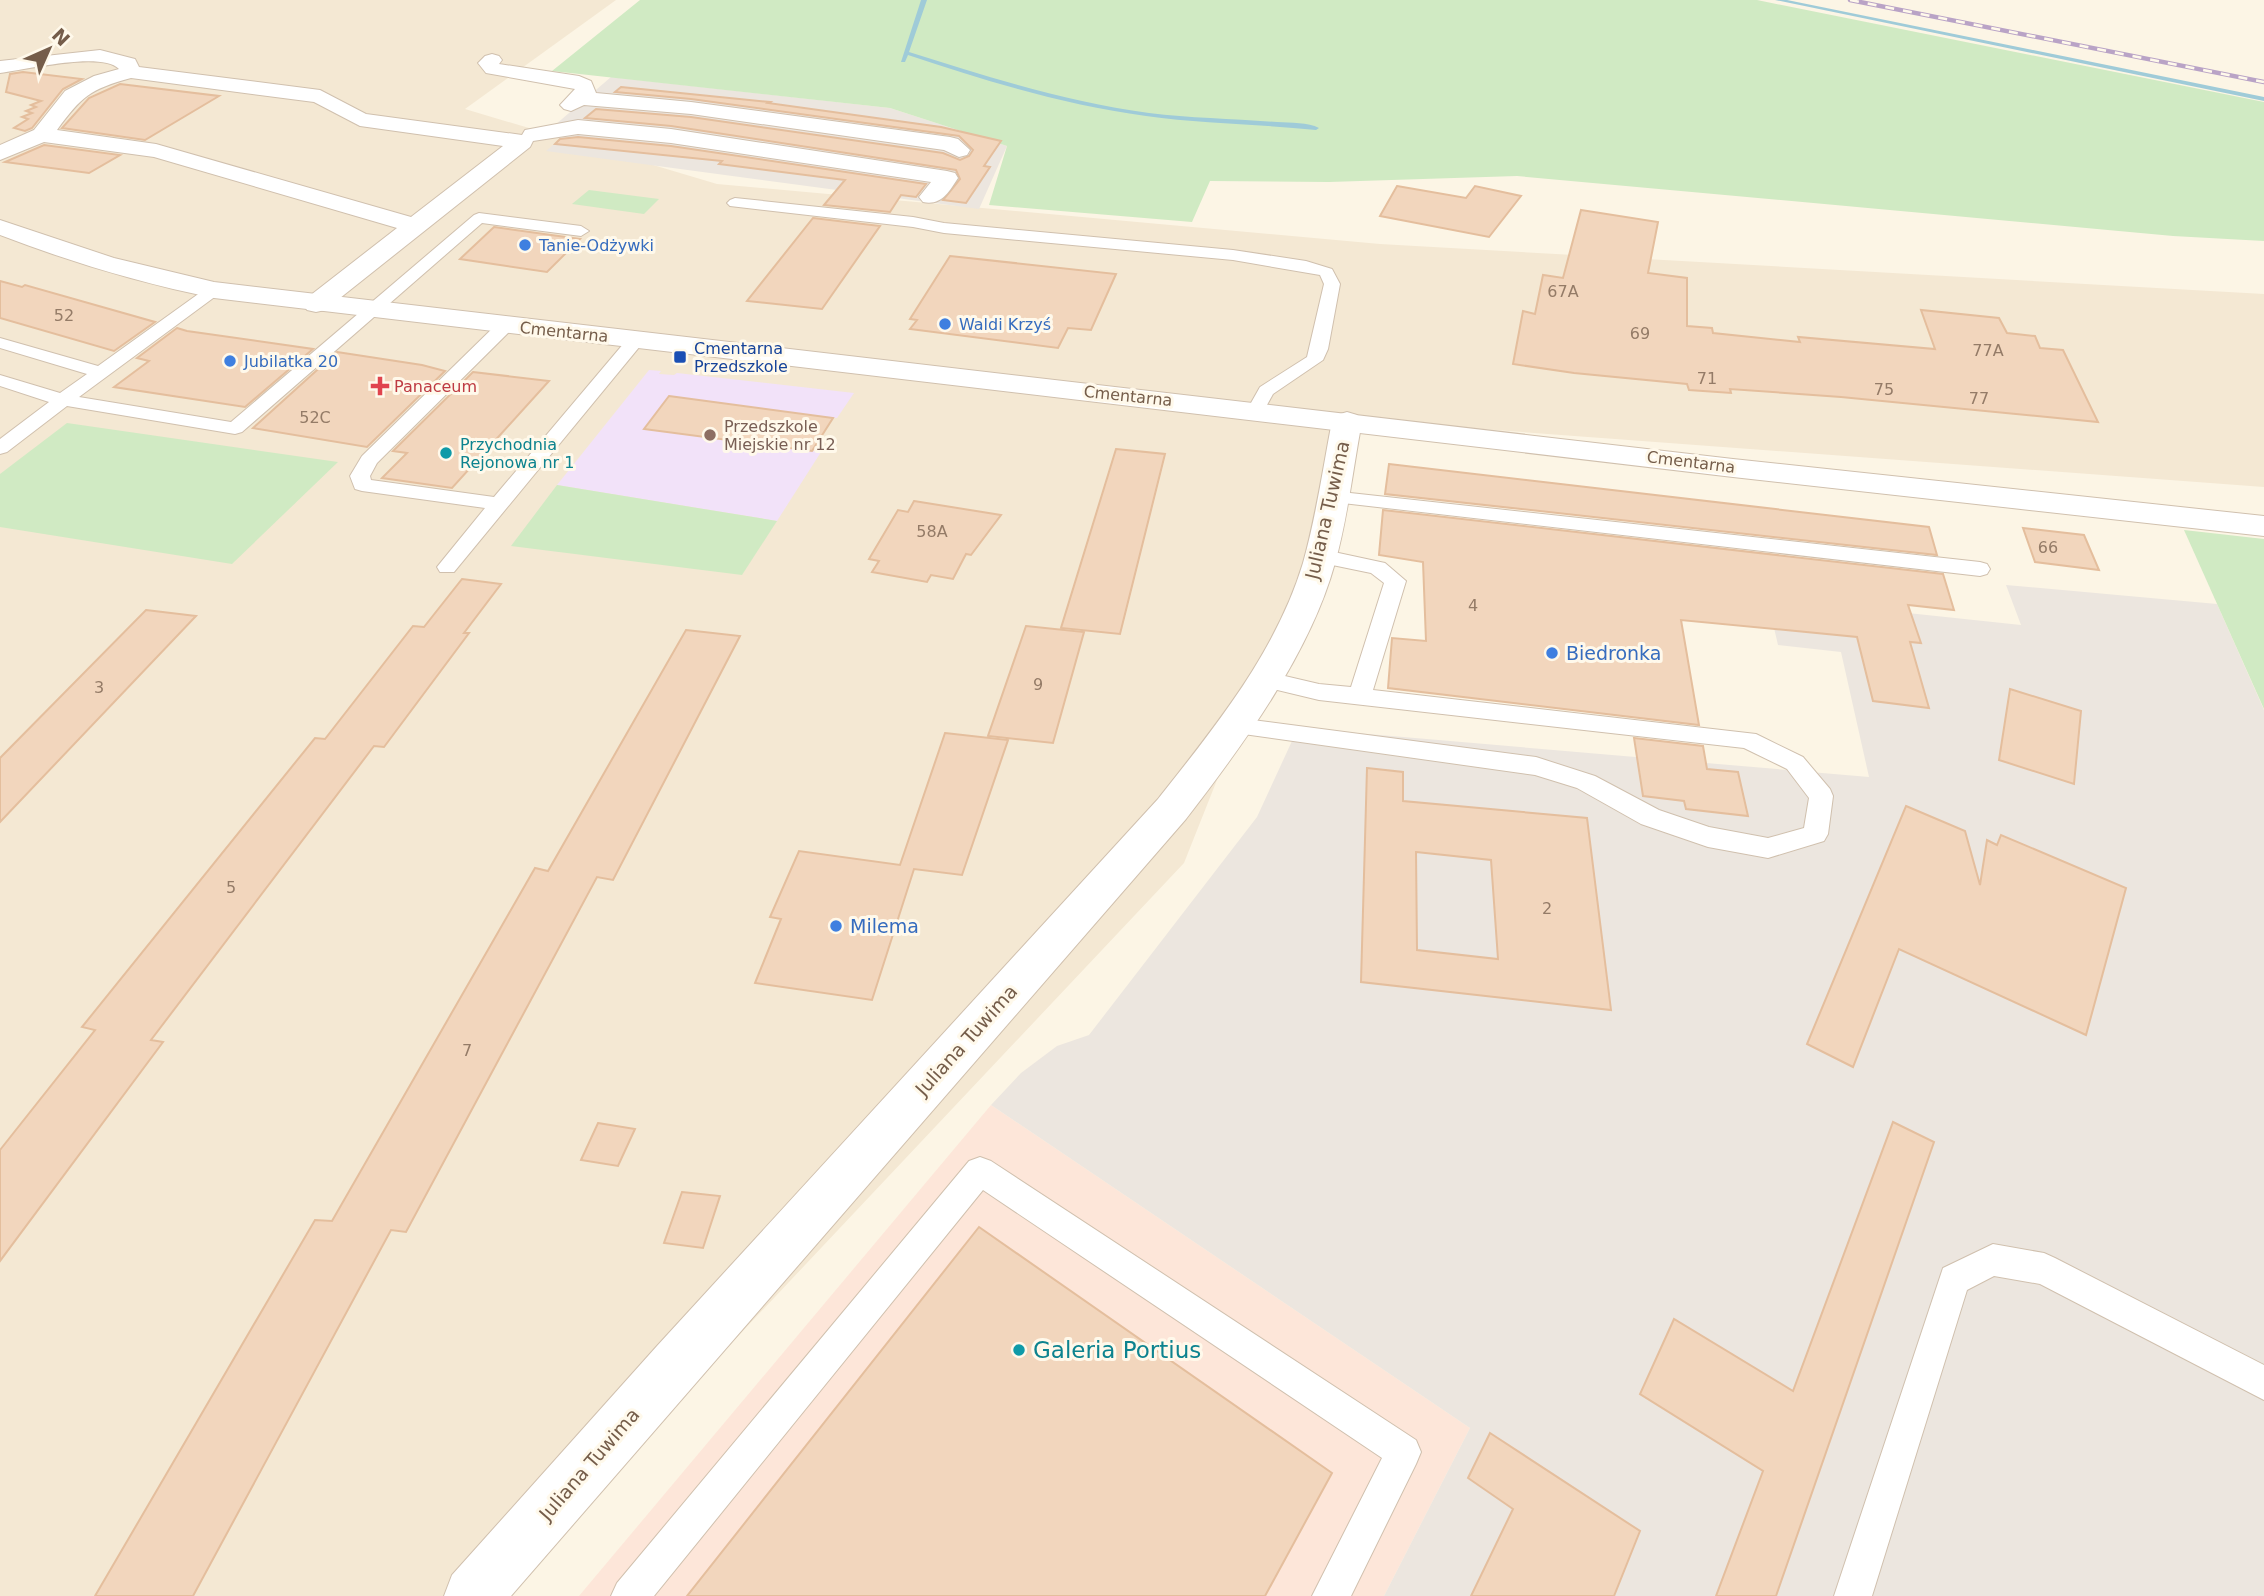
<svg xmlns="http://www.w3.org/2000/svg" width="2264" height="1596" viewBox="0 0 2264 1596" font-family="'DejaVu Sans',sans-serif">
<rect width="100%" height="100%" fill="#fcf5e5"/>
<path fill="#f4e8d3" d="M0,0H616L465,109L717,184L1380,244L2264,294V487L1360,420L1184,863L493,1596H0Z"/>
<path fill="#fde6d9" d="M991,1105L1470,1428L1384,1596H579Z"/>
<g fill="#ece6df">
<path d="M611,77L890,108L1007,146L979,209L546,151L573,128L555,125Z"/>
<path d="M2006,585L2217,604L2264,710V1596H1384L1470,1428L991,1105L1021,1073L1057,1046L1089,1035L1257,817L1298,728L1869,777L1841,652L1778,645L1767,598L2021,625Z"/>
</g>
<path fill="#f2e2f9" d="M649,370L661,371L659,374L674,375L677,373L854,393L837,418H833L812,451L821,452L777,521L557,485Z"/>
<g fill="#d0eac3">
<path d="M640,0H1757L2264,102V241L2173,236L1517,176L1329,182L1210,181L1192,222L989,205L1007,146L890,108L552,71Z"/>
<path d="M589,190L659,199L644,214L572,204Z"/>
<path d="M67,423L338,462L232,564L0,527V474Z"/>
<path d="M557,485L777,521L742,575L511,546Z"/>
<path d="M2184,530L2264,539V709Z"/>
</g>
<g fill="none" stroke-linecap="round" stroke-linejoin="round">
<g fill="#9fcbd8" fill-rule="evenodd">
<path d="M921,0H927L909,52C988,77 1067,102 1149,113C1191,118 1235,119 1277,122C1291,123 1308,122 1319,128L1316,130C1259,124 1202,124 1146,116C1064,105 986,81 908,55L905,62H901Z"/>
<path d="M1775,0H1787L2264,97V101Z"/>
</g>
</g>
<g fill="#f2d6bd" stroke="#e4be9d" stroke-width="2" fill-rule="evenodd">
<path d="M23,72L82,79L63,89L32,128L25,131L14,128L28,119L22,117L32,113L26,111L36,107L31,105L41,101L6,92L10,74Z"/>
<path d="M120,84L219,96L145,140L62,128L89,98Z"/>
<path d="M621,87L770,102L768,103L941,127L1001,141L984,166L990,167L966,203L943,200L960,179L956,170L671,126L585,118L596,109L691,117L943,153L960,160L969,156L973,150L959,136L691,99L615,92Z"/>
<path d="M578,137L671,146L926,184L916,197L901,195L890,212L824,205L845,180L719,164L722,161L555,144L560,139Z"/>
<path d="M44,145L120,155L89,173L5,162Z"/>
<path d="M1397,186L1466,198L1475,186L1521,196L1489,237L1380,216Z"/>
<path d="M1581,210L1658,222L1648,273L1687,278V326L1712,328L1713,333L1800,342L1798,337L1935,349L1921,310L1999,318L2007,333L2035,336L2040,348L2063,350L2098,422L1841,397L1730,389L1731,393L1689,390L1687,384L1574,373L1513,364L1523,311L1535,314L1543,275L1563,278Z"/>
<path d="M813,218L880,226L822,309L747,301Z"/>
<path d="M494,227L580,239L547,272L460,259Z"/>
<path d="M950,256L1116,274L1091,330L1068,328L1058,348L910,329L917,320L910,319Z"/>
<path d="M0,281L22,287L25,285L155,322L114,351L0,318Z"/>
<path d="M177,328L187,331L313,349L245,407L114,387L149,361L137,358Z"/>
<path d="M337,352L422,365L445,371L367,447L253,428Z"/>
<path d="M473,372L549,381L452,488L382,478L407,453L393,451Z"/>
<path d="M669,396L833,418L812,451L644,429Z"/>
<path d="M1116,449L1165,454L1120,634L1061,628Z"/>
<path d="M1389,464L1929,527L1937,555L1385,494Z"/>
<path d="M914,501L1001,515L971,555L966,554L953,579L931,575L927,582L872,572L879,561L869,559L898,510L908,512Z"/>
<path d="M1383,510L1943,574L1954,610L1908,605L1921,643L1910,642L1929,708L1873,701L1857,637L1681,620L1699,725L1388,688L1392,638L1426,641L1423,562L1379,555Z"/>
<path d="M2023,528L2084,535L2099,570L2035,562Z"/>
<path d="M462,579L501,584L464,633H469L384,747L374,746L151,1040L163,1042L0,1261V1150L95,1030L82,1027L315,738L325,739L413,626L424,627Z"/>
<path d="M146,610L196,616L0,822V758Z"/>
<path d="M1026,626L1084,632L1053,743L988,736Z"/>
<path d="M686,630L740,636L613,880L597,877L406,1232L391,1230L193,1596H95L315,1220L332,1221L535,868L548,871Z"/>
<path d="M2010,689L2081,711L2074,784L1999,760Z"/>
<path d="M945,733L1008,740L962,875L914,869L872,1000L755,983L781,919L770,917L799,851L900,865Z"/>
<path d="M1634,738L1703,746L1707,769L1738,772L1748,816L1686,809L1684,801L1643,796Z"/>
<path d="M1367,768L1403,772V801L1587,818L1611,1010L1361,982ZM1416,852L1491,860L1498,959L1417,950Z"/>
<path d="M1906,806L1965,831L1980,885L1987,840L1997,845L2001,835L2126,888L2086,1035L1899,949L1853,1067L1807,1044Z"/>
<path d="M1893,1122L1934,1142L1776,1596H1716L1763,1471L1640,1394L1674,1319L1793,1391Z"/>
<path d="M598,1123L635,1129L618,1166L581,1160Z"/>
<path d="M682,1192L720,1196L703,1248L664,1243Z"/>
<path d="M979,1227L1332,1473L1265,1596H687Z"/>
<path d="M1490,1433L1640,1531L1614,1596H1471L1513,1509L1468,1478Z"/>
</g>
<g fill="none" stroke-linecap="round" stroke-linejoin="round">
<g stroke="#d0c0ae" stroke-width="2">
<g id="service">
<path d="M735,198L913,217L944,223L1233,250L1306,261L1332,269L1340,284L1328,349L1323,360L1273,394L1262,414H1250L1247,410L1260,387L1307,357L1324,284L1320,275L1233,260L944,233L913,227L730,206L727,203L730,200Z"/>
<path d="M479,213L581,226L589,231L581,236L482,223L242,432L235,434L67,406L7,452L0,454V439L49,402L0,386V375L60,393L87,374L0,348V338L98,366L208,287H220L222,290L220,293L79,397L231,422L474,215Z"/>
<path d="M506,320L512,321L514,325L512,329L377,463L370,476L371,480L494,497L630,336H642L645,340L454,572H440L437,567L485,508L362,491L355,489L350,476L362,456L500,321Z"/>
<path d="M1332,491L1980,562L1987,564L1990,569L1987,574L1980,576L1325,501L1322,497L1325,493Z"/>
<path d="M1320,549L1385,563L1406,581L1373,690L1756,734L1803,757L1830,789L1833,796L1828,834L1824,841L1768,858L1708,847L1641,824L1577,788L1535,775L1229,732L1225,726L1229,720L1237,718L1536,757L1595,776L1659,810L1709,827L1768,838L1804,828L1809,798L1787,769L1744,748L1319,700L1256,685L1253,679L1256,673L1264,671L1319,684L1351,687L1384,583L1371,573L1313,561L1310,556L1313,551Z"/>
<path d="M980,1157L991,1161L1416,1440L1421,1452L1416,1464L1351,1596H1312L1382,1458L983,1190L654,1596H611L617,1583L969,1161Z"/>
<path d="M1993,1244L2044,1253L2055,1258L2264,1365V1400L2040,1284L1994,1276L1967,1290L1872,1596H1834L1943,1268Z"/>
</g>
</g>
<g stroke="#d0c0ae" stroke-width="2">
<g id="minor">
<path d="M100,50L135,59L139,67L320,90L366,114L522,135L525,130L578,120L671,129L947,171L955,173L958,178C949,192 941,206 923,202L919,197L931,182L671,143L578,134L533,141L530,147L325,310L316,312L307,310L303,304L307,298L397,228L154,157L44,142L0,160V145L34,130L65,91L94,76L119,69C101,51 26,70 0,73V61ZM131,78L314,102L360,126L503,146L411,217L156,144L57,130C81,97 90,89 131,78Z"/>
<path d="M492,54L499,56L502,60L499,64L579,76L591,81L596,93L691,102L950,137L958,139L970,150L967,155L959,157L944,150L691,114L584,105L571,111L564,109L560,105L575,89L486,73L478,63L485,56Z"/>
<path d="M1347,412L1357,415L1362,421C1353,468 1348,517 1335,563C1310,654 1243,745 1186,819L511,1596H444L452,1575L657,1346L1158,799C1215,727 1276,652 1303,563C1316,517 1323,468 1332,421L1337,415Z"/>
</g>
</g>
<g stroke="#d0c0ae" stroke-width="2">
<path id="tertiary" d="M0,220L114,258L214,282L1733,459L2264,516V536L1733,477L214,298C141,283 70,262 0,235Z"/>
</g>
<use href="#service" fill="#fff" fill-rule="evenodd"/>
<use href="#minor" fill="#fff" fill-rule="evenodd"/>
<use href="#tertiary" fill="#fff" fill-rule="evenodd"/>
<g stroke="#b9a3c6" stroke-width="4.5">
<path id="rail" d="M1850,0L2264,82"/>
</g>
<use href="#rail" stroke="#fff9eb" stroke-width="2.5" stroke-dasharray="9" stroke-linecap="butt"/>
</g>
<g fill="#3f7fe0" stroke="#fff9eb" stroke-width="2.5">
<circle cx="525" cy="245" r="7"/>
<circle cx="945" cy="324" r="7"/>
<circle cx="230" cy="361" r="7"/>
<circle cx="1552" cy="653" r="7"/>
<circle cx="836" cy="926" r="7"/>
</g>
<rect fill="#1a4fb4" stroke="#fff9eb" stroke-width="2.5" x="673" y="350" width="14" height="14" rx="3.5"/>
<path fill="#e0444e" stroke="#fff9eb" stroke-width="2.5" d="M376.5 375.5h7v7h7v7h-7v7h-7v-7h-7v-7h7z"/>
<circle fill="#8d6e63" stroke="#fff9eb" stroke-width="2.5" cx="710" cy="435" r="7"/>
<g fill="#0f9aa8" stroke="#fff9eb" stroke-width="2.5">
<circle cx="446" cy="453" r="7"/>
<circle cx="1019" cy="1350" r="7"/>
</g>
<g text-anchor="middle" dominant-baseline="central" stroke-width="6" stroke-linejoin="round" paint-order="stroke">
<g font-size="16" fill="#366cbe" stroke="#fff9eb" text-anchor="start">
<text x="539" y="245">Tanie-Odżywki</text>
<text x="959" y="324">Waldi Krzyś</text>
<text x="244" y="361">Jubilatka 20</text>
</g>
<g font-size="16" fill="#947b67">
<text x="1563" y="291">67A</text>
<text x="64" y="315">52</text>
<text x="1640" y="333">69</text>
<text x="1988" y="350">77A</text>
<text x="1707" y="378">71</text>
<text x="1884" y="389">75</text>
<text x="1979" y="398">77</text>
<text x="315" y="417">52C</text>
<text x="932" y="531">58A</text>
<text x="2048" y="547">66</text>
<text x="1473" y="605">4</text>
<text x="1038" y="684">9</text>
<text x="99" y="687">3</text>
<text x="231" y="887">5</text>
<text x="1547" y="908">2</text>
<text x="467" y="1050">7</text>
</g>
<g font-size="16" fill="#755d4a" stroke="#fff9eb">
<text transform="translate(564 332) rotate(6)">Cmentarna</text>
<text transform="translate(1128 396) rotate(6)">Cmentarna</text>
<text transform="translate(1691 462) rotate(7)">Cmentarna</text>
</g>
<g font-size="16" fill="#164399" stroke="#fff9eb" text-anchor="start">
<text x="694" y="348">Cmentarna<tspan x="694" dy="18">Przedszkole</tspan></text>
</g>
<g font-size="16" fill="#be3a42" stroke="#fff9eb" text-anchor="start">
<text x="394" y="386">Panaceum</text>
</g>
<g font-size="16" fill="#785e54" stroke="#fff9eb" text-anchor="start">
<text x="724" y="426">Przedszkole<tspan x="724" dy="18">Miejskie nr 12</tspan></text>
</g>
<g font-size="16" fill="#0d838f" stroke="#fff9eb" text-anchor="start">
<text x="460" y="444">Przychodnia<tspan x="460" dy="18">Rejonowa nr 1</tspan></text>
</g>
<g font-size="19" fill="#755d4a" stroke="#fff9eb">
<text transform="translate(1327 510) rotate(-77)">Juliana Tuwima</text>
<text transform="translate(966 1040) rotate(-48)">Juliana Tuwima</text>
<text transform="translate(589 1464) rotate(-49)">Juliana Tuwima</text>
</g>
<g font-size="19" fill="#366cbe" stroke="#fff9eb" text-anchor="start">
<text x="1566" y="653">Biedronka</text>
<text x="850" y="926">Milema</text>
</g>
<g font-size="23" fill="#0d838f" stroke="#fff9eb" text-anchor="start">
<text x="1033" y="1350">Galeria Portius</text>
</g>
</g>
<g transform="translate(49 49) rotate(45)" stroke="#fff9eb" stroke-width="5" paint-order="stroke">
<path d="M0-5L12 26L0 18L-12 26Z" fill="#755d4a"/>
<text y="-10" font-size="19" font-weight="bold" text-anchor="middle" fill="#755d4a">N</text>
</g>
</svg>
